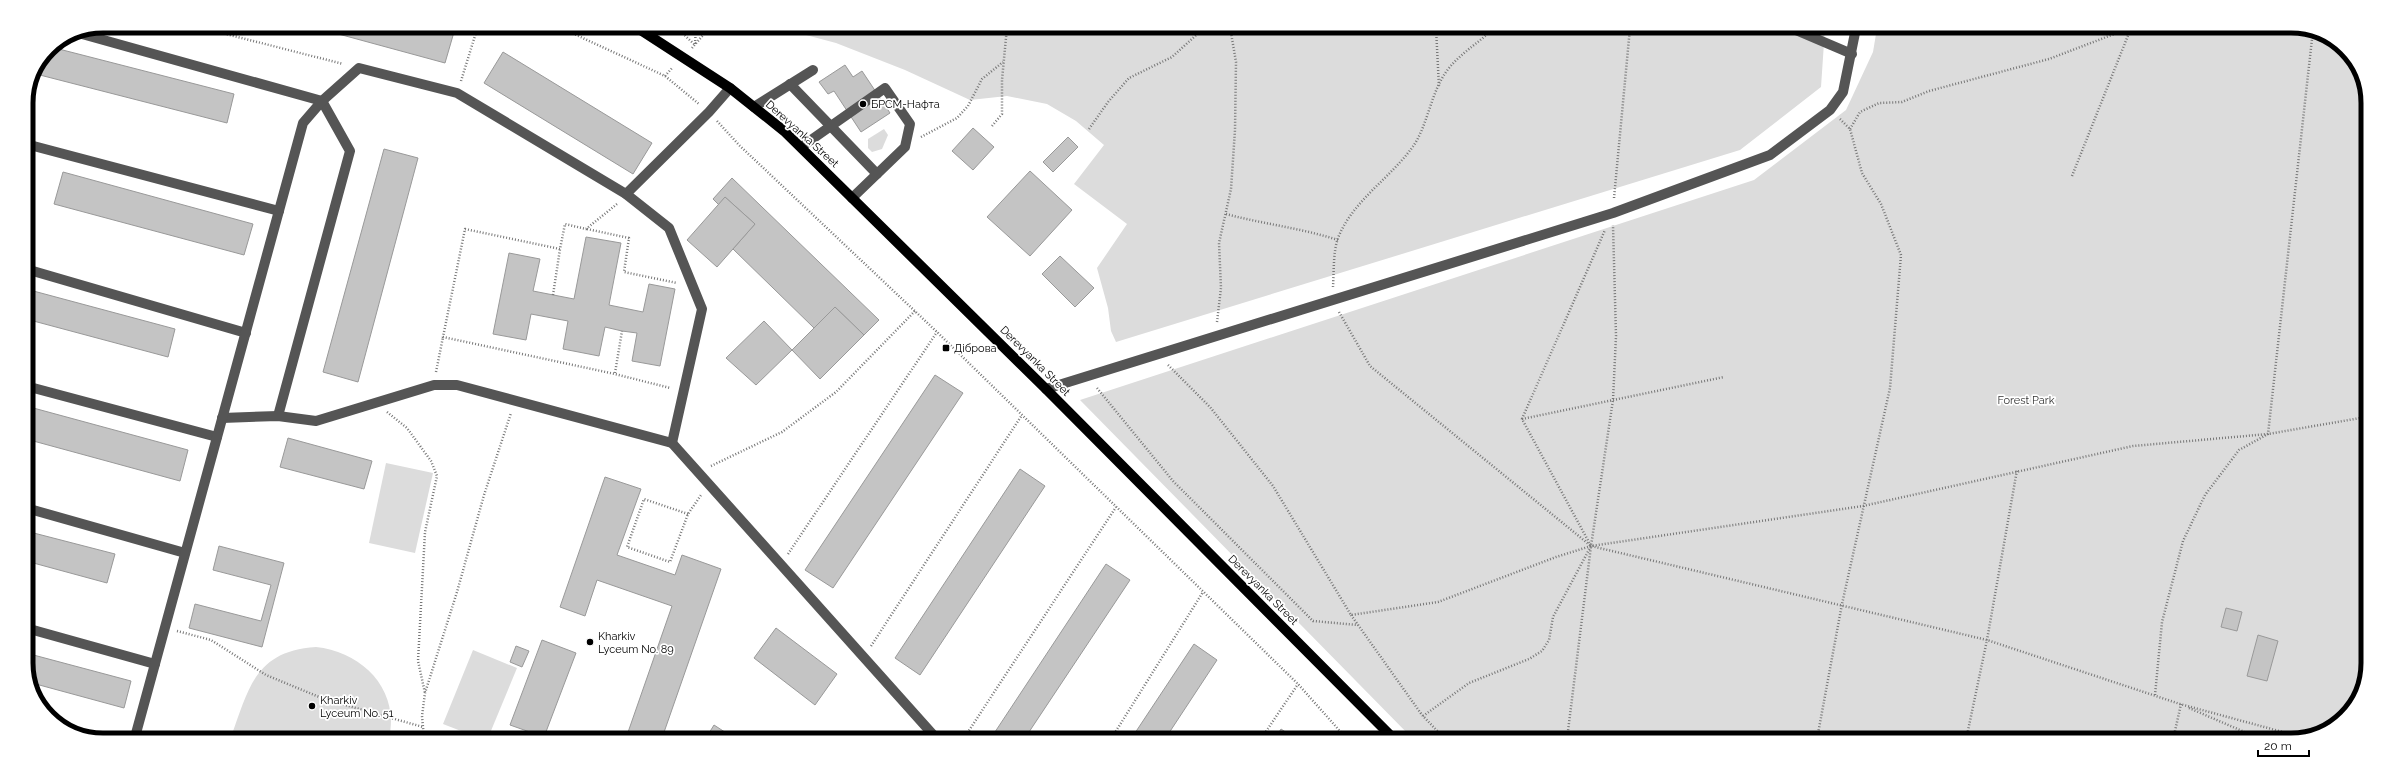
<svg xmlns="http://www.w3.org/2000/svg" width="2394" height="766" viewBox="0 0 2394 766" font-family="Raleway,sans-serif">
<rect width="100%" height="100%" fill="#fff"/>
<g fill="#dcdcdc">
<path d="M776,27L1825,28L1821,87L1740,150L1116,342L1111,331L1108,308L1097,268L1127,224L1074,184L1104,145L1076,121L1047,104L1007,96L970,100L905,70L836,43Z"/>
<path d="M1877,28L2311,29L2349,52L2368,98L2365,683L2338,724L2291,740L1413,739L1080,400L1754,180L1846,110L1873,52Z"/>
<path d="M884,129L888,135L882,149L872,152L868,148V139Z"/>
<path d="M386,463L433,473L415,553L369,543Z"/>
<path d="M316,647C362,652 400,689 389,738L231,737C249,688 255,651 316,647Z"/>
<path d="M473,650L517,668L488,738H479L443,724Z"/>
</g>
<g fill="#c4c4c4" stroke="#999">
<path d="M309,26H435L454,32L445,63Z"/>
<path d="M51,47L234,94L227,123L32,73Z"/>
<path d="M503,52L652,143L633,174L484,83Z"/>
<path d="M845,65L853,77L862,71L890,113L861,132L834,91L828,94L819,82Z"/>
<path d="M973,128L994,147L973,170L952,151Z"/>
<path d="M1068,137L1078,147L1053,172L1043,162Z"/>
<path d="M384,149L418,158L358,382L323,372Z"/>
<path d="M1030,171L1072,210L1030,256L987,217Z"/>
<path d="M63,172L253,224L244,255L54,204Z"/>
<path d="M732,178L879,320L864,335L835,307L814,328L733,249L755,224L725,197L719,205L713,199Z"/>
<path d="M725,197L755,224L717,267L687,240Z"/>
<path d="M586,237L621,243L609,305L643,312L649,284L675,289L660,366L632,361L637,333L622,331L605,327L599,356L563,349L568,321L531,314L526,340L493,334L509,253L540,259L533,291L574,299Z"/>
<path d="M1060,256L1094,288L1075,307L1042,274Z"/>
<path d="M26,289L175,329L168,357L26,319Z"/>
<path d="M835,307L864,335L820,379L792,350Z"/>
<path d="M764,321L792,350L756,385L726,358Z"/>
<path d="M935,375L963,393L833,588L805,570Z"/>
<path d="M26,406L188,450L180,481L26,439Z"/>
<path d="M288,438L372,461L364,489L280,467Z"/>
<path d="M1020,469L1045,486L920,675L895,658Z"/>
<path d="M605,477L641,489L617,555L675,575L682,555L721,569L662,738H626L672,606L597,580L585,616L560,607Z"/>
<path d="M26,531L115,554L107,583L26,561Z"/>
<path d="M219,546L284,563L262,647L189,628L195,604L261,621L271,585L213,570Z"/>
<path d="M1106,564L1130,580L1025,738H991Z"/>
<path d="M2226,608L2242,612L2237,631L2221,627Z"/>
<path d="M776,628L837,674L815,705L754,658Z"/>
<path d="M2258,635L2278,641L2267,681L2247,676Z"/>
<path d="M542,640L576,653L544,737L510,725Z"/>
<path d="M1194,644L1217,660L1165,739H1131Z"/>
<path d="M516,646L529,651L522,667L510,662Z"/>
<path d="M26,653L131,681L124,708L32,683L26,668Z"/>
<path d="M714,725L734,738H706Z"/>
<path d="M1281,729L1296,739H1275Z"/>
</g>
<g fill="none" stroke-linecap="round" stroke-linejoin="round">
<g stroke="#777" stroke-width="2.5" stroke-dasharray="1 2" stroke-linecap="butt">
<path d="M195,26L343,64"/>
<path d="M559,27L665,76L699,104"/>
<path d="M676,27L695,45"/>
<path d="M1436,28L1439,87"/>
<path d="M695,44L696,27"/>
<path d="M692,48L710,27"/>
<path d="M665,76L673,67"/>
<path d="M461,81L478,26"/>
<path d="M717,121L739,145L937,332L1298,684L1347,739"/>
<path d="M992,126L1002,114V80L1007,27"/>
<path d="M1089,129L1108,102L1129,78L1172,57L1205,27"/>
<path d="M1850,129L1860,112L1879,103L1902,102L1929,91L2049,59L2130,28"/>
<path d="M921,137L957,118L968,106L982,79L1003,62"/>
<path d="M2072,176L2131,28"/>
<path d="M1614,198L1630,28"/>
<path d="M617,204L586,229L565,224L560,249L465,229L443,337L615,374L670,388"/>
<path d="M1226,214C1263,224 1301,228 1338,240"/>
<path d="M587,229L629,238L624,272L677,283"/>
<path d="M1333,287C1334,272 1333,252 1338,238C1353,200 1391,178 1414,145C1429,122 1431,90 1449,68C1462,52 1480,42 1494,28"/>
<path d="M553,295L560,249"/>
<path d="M1339,312L1370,366L1591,546L1987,640L2180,704L2301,737"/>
<path d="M1217,322L1221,288L1219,243L1231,189L1235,130L1236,62L1230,27"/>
<path d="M1168,365L1210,407L1273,486L1351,615L1438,602L1556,557L1591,546L1863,506L2133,446L2268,434L2366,417"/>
<path d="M436,372L443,337"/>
<path d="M615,373L622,331"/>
<path d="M1097,388L1173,481L1313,621L1358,625"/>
<path d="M387,412L407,428L431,461L437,476L425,532L418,661L425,693"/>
<path d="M1522,419L1724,377"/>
<path d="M711,466L782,432L836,392L915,311"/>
<path d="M688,514L644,499L627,547L670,562L688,514L701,495"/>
<path d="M788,554L937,332"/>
<path d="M1351,615L1422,715L1445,739"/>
<path d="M177,631L211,640L266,675L324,699L423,727"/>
<path d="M871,646L1022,415"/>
<path d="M2155,695L2162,622L2183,541L2205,495L2239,450L2268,434L2313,30"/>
<path d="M2189,708L2263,740"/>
<path d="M1423,716L1469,683L1529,659L1542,651L1549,640L1553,617L1591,546L1613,400L1616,336L1613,225"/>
<path d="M1967,734L1972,740"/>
<path d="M424,738L422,716L425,693L457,592L484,495L511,413"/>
<path d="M964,738L1116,507"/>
<path d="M1111,739L1203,592"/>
<path d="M1261,739L1298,684"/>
<path d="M1567,739L1591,546L1522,419L1605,230"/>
<path d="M1817,739L1842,604L1890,388L1901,255L1881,204L1862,173L1850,129L1840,119"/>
<path d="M1966,740L1987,640L2017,470"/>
<path d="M2173,740L2181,704"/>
</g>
<g stroke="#555" stroke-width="10">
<path d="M1791,28L1852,54"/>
<path d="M84,30L82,34L322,101L350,151L278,416"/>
<path d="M790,84L877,174"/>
<path d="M754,107L813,70"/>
<path d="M26,144L279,211"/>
<path d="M801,147L885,88L910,124L905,147L852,198"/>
<path d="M626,194L709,112L730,88"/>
<path d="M26,269L246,333"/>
<path d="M26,386L217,437"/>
<path d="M1046,389L1613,213L1770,155L1830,110L1843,92L1856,28"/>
<path d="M222,418L278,416L316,421L434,385H457L672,443L936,738"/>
<path d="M26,508L185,553"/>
<path d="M26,628L155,664"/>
<path d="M135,737L303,123L322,101L359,68L457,93L626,194L669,228L702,309L672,443"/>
</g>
<path stroke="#000" stroke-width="10" d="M636,27L730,88L784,131L1046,389L1394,739"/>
</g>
<g fill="#000" stroke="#fff" stroke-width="1.5">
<circle cx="863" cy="104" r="4"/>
<rect x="942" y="344" width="8" height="8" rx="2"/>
<circle cx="590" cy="642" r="4"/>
<circle cx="312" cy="706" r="4"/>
</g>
<g text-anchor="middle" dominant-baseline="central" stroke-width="3.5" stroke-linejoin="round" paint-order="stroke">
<g font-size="11" fill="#000" stroke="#fff" text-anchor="start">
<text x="871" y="104">БРСМ-Нафта</text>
<text x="954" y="348">Діброва</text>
<text x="598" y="636">Kharkiv<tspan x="598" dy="13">Lyceum No. 89</tspan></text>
<text x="320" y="700">Kharkiv<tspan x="320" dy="13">Lyceum No. 51</tspan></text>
</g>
<g font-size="11" fill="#000" stroke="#fff">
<text transform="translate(802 134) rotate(42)">Derevyanka Street</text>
<text transform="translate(1035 361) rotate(45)">Derevyanka Street</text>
<text transform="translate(1263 590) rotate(45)">Derevyanka Street</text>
</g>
<g font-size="11" fill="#333" stroke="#fff">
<text x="2026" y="400">Forest Park</text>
</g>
</g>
<path d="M0 0H2394V766H0ZM103 33H2291A70 70 0 0 1 2361 103V663A70 70 0 0 1 2291 733H103A70 70 0 0 1 33 663V103A70 70 0 0 1 103 33Z" fill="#fff" fill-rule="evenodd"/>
<path fill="none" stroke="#000" stroke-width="5" d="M103 33H2291A70 70 0 0 1 2361 103V663A70 70 0 0 1 2291 733H103A70 70 0 0 1 33 663V103A70 70 0 0 1 103 33Z"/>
<path d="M2258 750v6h51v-6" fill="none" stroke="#000000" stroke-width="2"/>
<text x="2264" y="750" font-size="12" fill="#000000" stroke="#ffffff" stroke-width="3" paint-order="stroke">20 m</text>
</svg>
